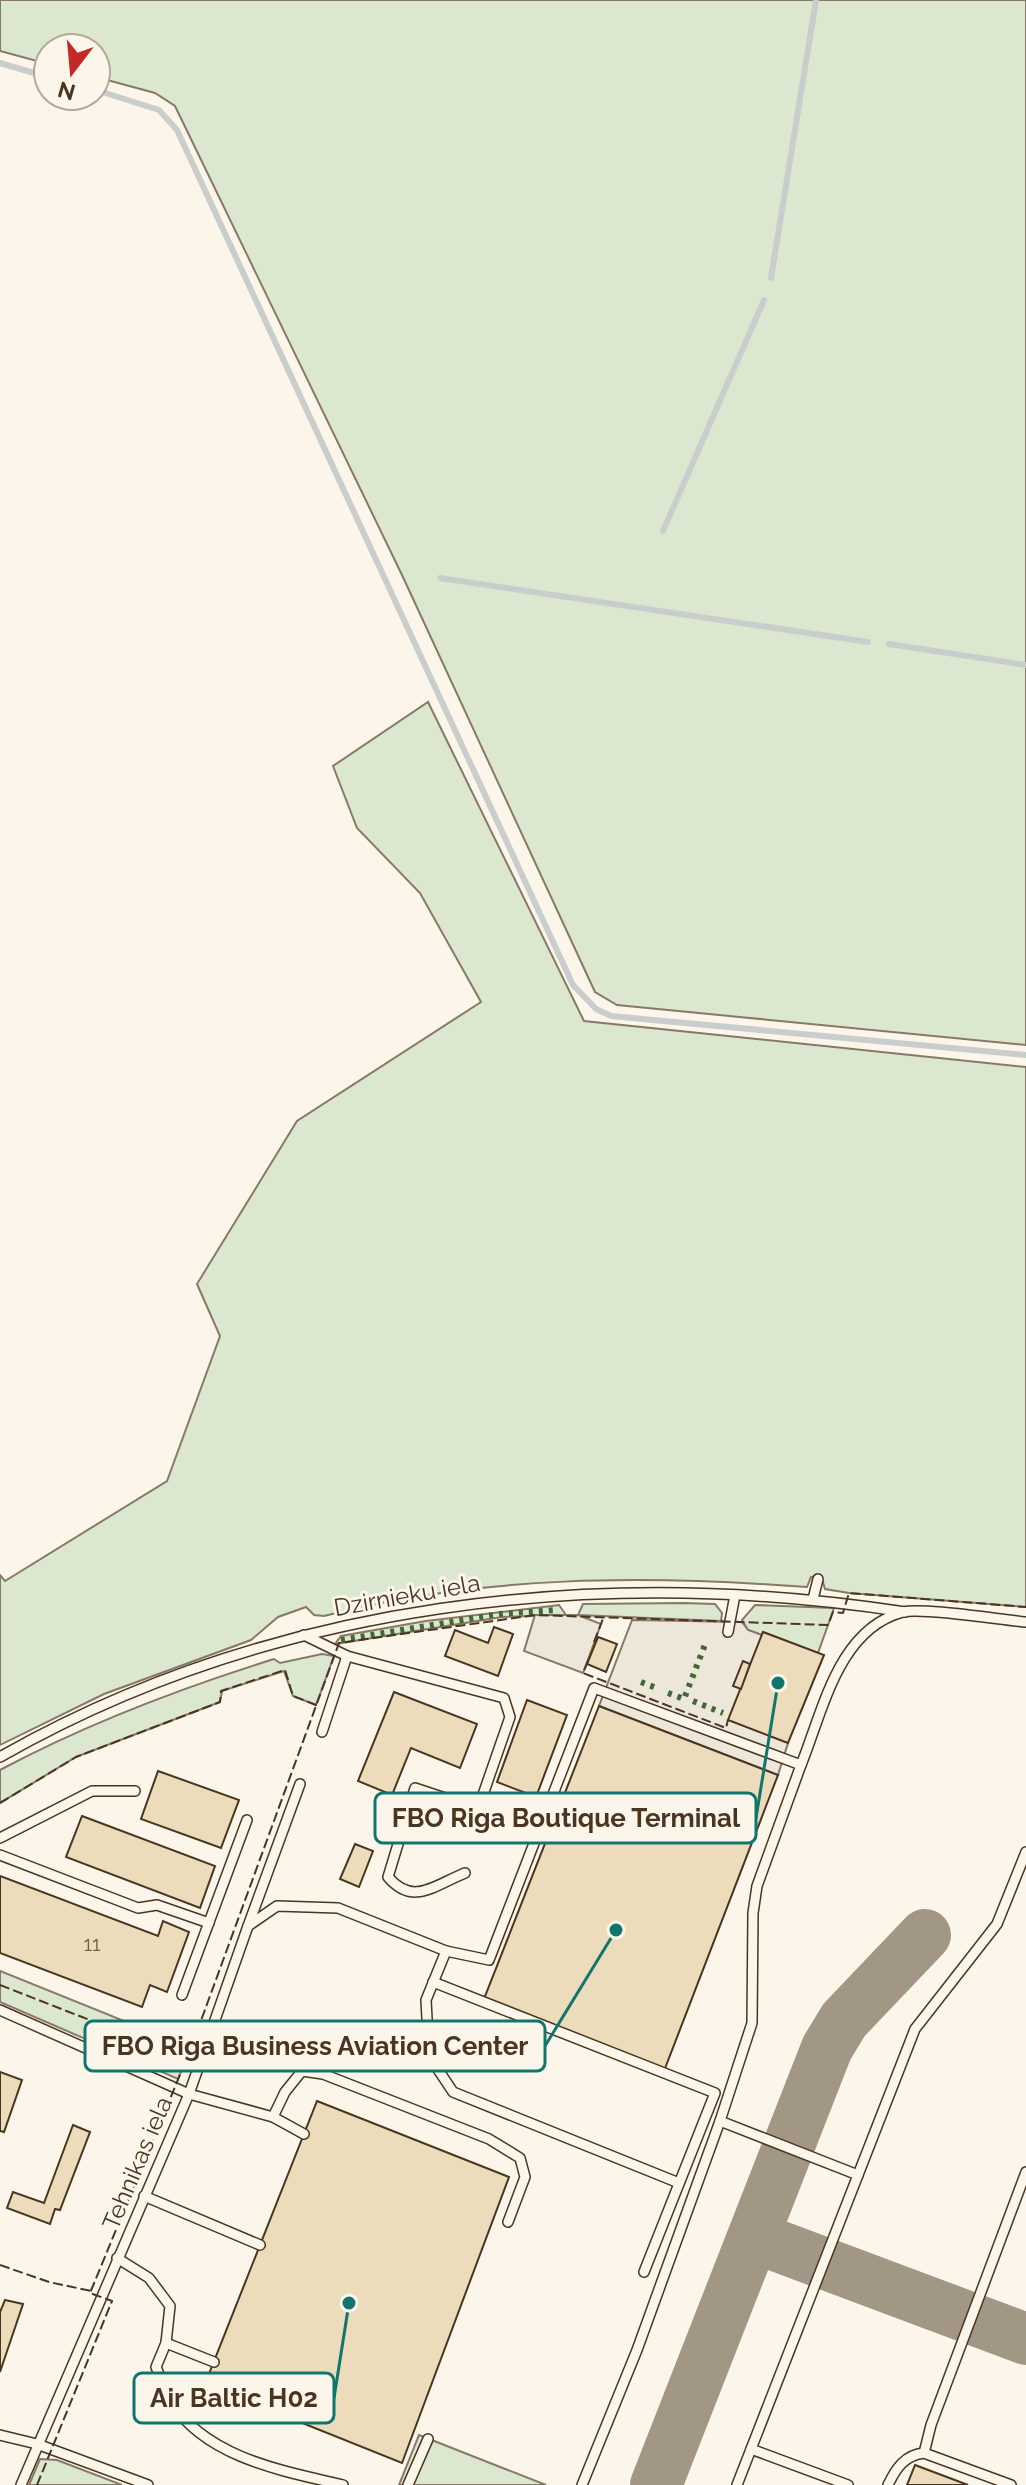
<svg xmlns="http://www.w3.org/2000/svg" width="1026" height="2485" viewBox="0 0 1026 2485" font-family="Raleway,sans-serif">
<rect width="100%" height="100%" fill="#fbf6e9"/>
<g fill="#dce7d0" stroke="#887966" stroke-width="2">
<path d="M0,0H1026V1045L617,1005L595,992L402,575L175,106L155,93L96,77V48H48V64L0,51Z"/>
<path d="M428,702L584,1021L1026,1067V1607L849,1593L825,1589L822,1579L811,1577L807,1587C645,1575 483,1575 324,1616L314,1615L306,1607L278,1617L251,1640L104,1694L0,1745V1575L5,1581L167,1481L220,1336L197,1284L297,1121L481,1002L420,893L357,828L333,766Z"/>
<path d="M683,1603L715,1604L722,1613L721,1621L578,1615L583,1604Z"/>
<path d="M559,1605L566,1615L502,1617L335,1644L341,1636L426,1621Z"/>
<path d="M755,1605L834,1608L818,1653L763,1632L762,1635L748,1630L742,1620Z"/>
<path d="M322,1654L334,1656L316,1705L293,1696L284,1671L222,1691L220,1702L76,1757L0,1803V1770C88,1723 178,1689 274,1659L280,1663Z"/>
<path d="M0,1971L191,2048L178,2079L0,2002Z"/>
<path d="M419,2435L546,2485H399Z"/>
<path d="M40,2459L57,2460L122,2485H29Z"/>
</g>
<g fill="#ede7d9" stroke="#887966" stroke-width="2">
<path d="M535,1615H578L601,1624L583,1673L524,1651Z"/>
<path d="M632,1620L742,1622L748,1630L762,1635L729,1720L788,1743L778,1775L599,1706Z"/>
</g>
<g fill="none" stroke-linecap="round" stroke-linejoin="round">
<g stroke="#c9cecd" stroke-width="6">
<path d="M0,63L48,77"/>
<path d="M96,90L159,110L177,130L573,985L596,1009L611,1016L1026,1055"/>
<path d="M771,278L816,0"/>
<path d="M663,531L764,300"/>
<path d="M440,578L868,642"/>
<path d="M889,644L1026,665"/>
</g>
<g stroke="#a29684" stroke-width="52">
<path d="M754,2237L1026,2339"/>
<path d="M656,2485L827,2048L844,2020L925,1935"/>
</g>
</g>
<g fill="#ecdcbc" stroke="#4a3520" stroke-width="2">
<path d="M494,1627L513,1634L498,1676L445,1656L455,1630L488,1643Z"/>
<path d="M763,1632L824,1655L788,1743L728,1720Z"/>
<path d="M598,1637L617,1644L606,1672L587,1664Z"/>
<path d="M743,1661L750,1664L741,1689L733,1686Z"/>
<path d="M394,1692L477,1724L460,1768L411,1748L392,1795L358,1781Z"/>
<path d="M527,1700L567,1715L536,1797L497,1782Z"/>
<path d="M599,1706L778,1775L664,2071L484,1999Z"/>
<path d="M158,1771L239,1800L221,1848L141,1819Z"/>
<path d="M82,1816L215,1866L200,1908L66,1857Z"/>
<path d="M355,1844L373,1851L359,1887L340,1879Z"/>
<path d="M0,1876L158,1936L163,1921L189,1932L167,1992L150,1985L142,2007L0,1953Z"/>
<path d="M0,2072L22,2080L4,2132L0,2131Z"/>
<path d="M317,2101L509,2177L402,2463L205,2384Z"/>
<path d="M73,2125L90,2132L60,2210L55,2209L50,2224L7,2208L13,2192L44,2203Z"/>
<path d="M5,2300L23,2304L0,2372V2312Z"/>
<path d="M915,2465L968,2485H907Z"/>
</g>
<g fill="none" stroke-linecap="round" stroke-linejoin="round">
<g stroke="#4a3520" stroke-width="12">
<g id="lane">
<path d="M813,1599L818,1579"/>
<path d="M728,1632L735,1595"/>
<path d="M304,1635L347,1656L504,1698L510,1717L478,1809L415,1788L388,1877C413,1906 433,1886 465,1873"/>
<path d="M322,1732L347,1656"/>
<path d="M0,1757C272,1602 598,1565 905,1612"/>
<path d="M801,1765L757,1886L753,1913L752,2023L720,2121L858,2175"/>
<path d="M0,1838L92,1791H135"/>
<path d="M0,1855L138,1908L157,1905L209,1923"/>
<path d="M248,1926L300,1784"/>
<path d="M446,1951L489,1960L594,1688L801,1765C823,1711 838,1629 903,1612C922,1607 1002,1620 1026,1622"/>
<path d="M433,1982L715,2093L644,2272"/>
<path d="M182,1995L247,1820"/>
<path d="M0,2010L189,2094L273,2117L304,2134"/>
<path d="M273,2117L285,2092L302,2071L323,2074L489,2139L520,2158L525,2177L508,2222"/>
<path d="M144,2196L260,2245"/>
<path d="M117,2258L149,2278L170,2306L166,2343L156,2367C161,2378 164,2391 171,2402C207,2458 283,2471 343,2485"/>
<path d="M166,2343L214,2362"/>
<path d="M0,2435L37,2444L148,2485"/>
<path d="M751,2449L848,2485"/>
<path d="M924,2453L931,2425L1026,2172"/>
<path d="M21,2485L189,2094L248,1926L277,1906L338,1908L446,1951L426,2000L429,2056L453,2092L679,2183"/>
<path d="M408,2485L428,2439"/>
<path d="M582,2485L637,2350L720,2121"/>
<path d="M737,2485L915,2029L997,1924L1026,1852"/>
<path d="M888,2485C896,2468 905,2455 924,2453L1011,2485"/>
</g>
</g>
<use href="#lane" stroke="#fbf6e9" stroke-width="9"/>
<g stroke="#436837" stroke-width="6" stroke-dasharray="4 6" stroke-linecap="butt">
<path d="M341,1640L499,1614L557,1610"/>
<path d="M641,1682L659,1689"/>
<path d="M668,1693L684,1699L706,1642"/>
<path d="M693,1701L723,1713"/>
</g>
<g stroke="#4a3520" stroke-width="2" stroke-dasharray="10 4" stroke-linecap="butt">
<path d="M594,1642L604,1616"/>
<path d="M588,1661L583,1673L726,1728L728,1720"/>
<path d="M0,1803L76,1757L220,1702L221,1691L285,1670L293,1696L316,1705L315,1709"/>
<path d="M0,1985L187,2058"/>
<path d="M0,2265L49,2282L91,2291"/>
<path d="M37,2485L112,2301L90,2293L191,2048L339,1643L535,1615L828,1625L833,1612L843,1613L849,1593L1026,1607"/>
</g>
</g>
<g text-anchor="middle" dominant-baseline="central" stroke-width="6" stroke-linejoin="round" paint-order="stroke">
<g font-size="20" fill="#725f47">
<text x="92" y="1944">11</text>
</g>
<g font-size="24" fill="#4a3520" stroke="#fbf6e9">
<text transform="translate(407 1595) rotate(-10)">Dzirnieku iela</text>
<text transform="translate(137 2163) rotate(-67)">Tehnikas iela</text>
</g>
</g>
<path fill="none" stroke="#0f766e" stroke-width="3" d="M778 1683L756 1818M616 1930L545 2046M349 2303L334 2398"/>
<g fill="#0f766e" stroke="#fbf6e9" stroke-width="3">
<circle cx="778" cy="1683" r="8"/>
<circle cx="616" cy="1930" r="8"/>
<circle cx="349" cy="2303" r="8"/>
</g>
<g fill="#fbf6e9" stroke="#0f766e" stroke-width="3">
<rect x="375" y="1793" width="381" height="50" rx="8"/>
<rect x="85" y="2021" width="460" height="50" rx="8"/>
<rect x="134" y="2373" width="200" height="50" rx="8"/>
</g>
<g font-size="26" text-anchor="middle" font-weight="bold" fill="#4a3520">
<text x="566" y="1827">FBO Riga Boutique Terminal</text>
<text x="315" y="2055">FBO Riga Business Aviation Center</text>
<text x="234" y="2407">Air Baltic H02</text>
</g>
<g transform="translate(72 72) rotate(196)"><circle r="38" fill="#fbf6e9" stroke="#b4a999" stroke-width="2"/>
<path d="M0-6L14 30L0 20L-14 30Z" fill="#c62828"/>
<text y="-12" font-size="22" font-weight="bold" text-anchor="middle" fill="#4a3520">N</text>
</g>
</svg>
